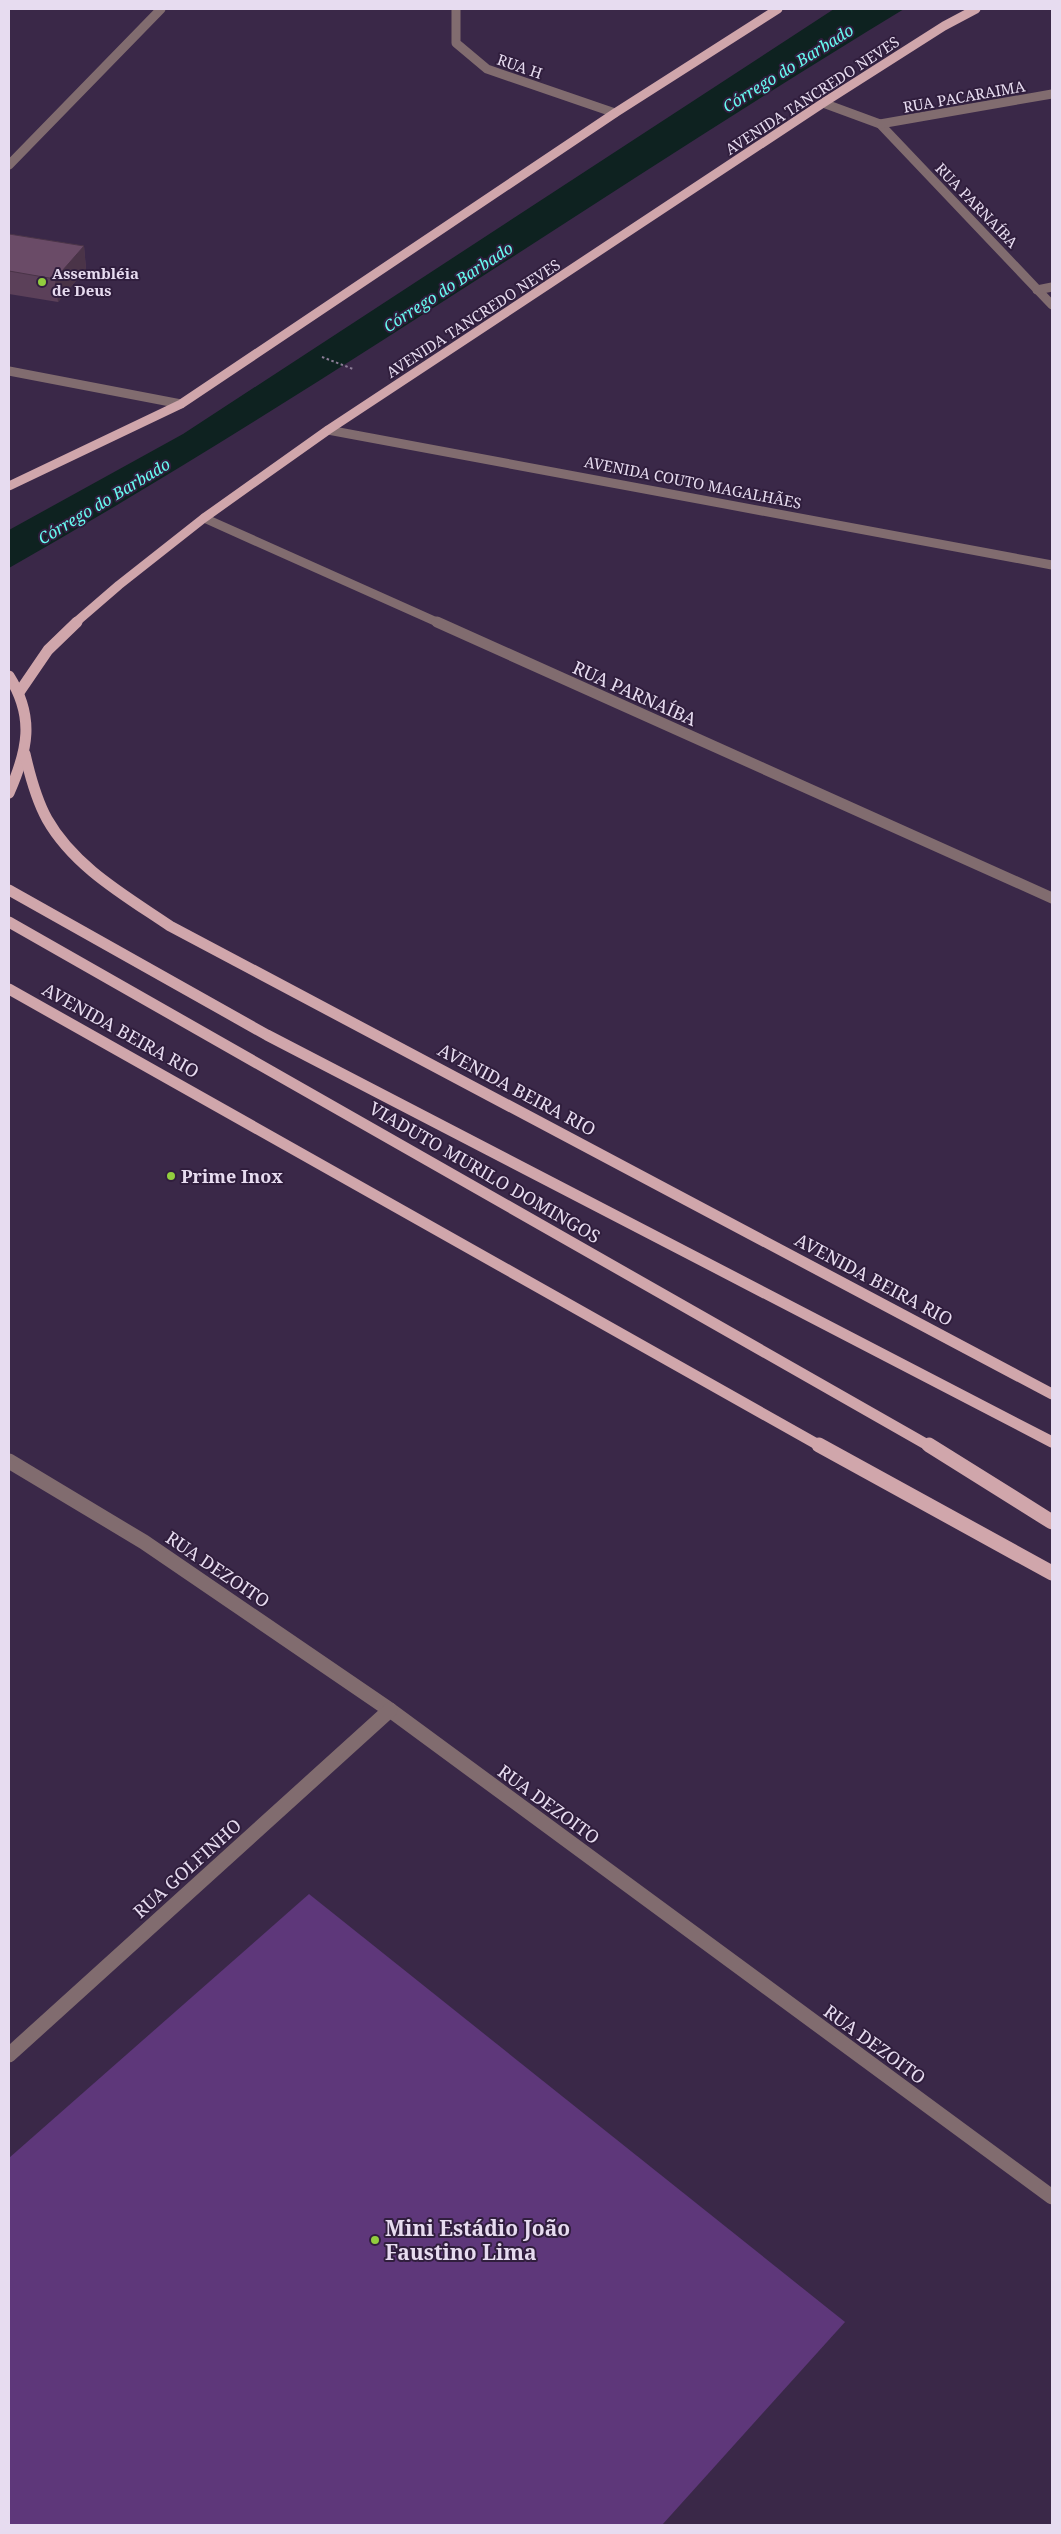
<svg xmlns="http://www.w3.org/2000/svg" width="1061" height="2534" viewBox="0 0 1061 2534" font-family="'Noto Serif',serif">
<rect width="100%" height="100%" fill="#3a2848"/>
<path fill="#5e377a" d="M309,1894L845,2322L662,2525H9V2158Z"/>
<path fill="#0e2220" d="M834,9H904C603,192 315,394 9,568V530L183,434Z"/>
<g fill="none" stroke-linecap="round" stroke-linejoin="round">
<path stroke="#8c7d97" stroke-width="2" stroke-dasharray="2.5 2.5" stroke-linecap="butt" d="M322,357L353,369"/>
<g stroke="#816c6f" stroke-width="9">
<path d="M456,9V43L487,69L615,113"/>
<path d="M823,103L880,124L1052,305"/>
<path d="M880,124L1052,94"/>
<path d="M9,165L161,9"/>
<path d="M1037,290L1052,287"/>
<path d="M9,371L181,404"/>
<path d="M328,430L1052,565"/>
<path d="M204,518L439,623"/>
</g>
<path stroke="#816c6f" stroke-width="11" d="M437,622L1052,898"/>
<g stroke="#816c6f" stroke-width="15">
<path d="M9,1461L144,1542L390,1710L1052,2197"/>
<path d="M9,2055L390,1710"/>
</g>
<g stroke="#d0a6ab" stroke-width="9">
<path d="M9,486L181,404L615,113L778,9"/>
<path d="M75,623L119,585L204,518L328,430L823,103L944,26L976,9"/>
</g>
<g stroke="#d0a6ab" stroke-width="11">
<path d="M9,676C35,717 28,750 9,793"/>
<path d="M20,691L48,650L77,622"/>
<path d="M25,754C30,776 36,799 47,819C74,867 126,896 170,926L1052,1394"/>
<path d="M9,890L267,1035L1052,1442"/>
<path d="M9,922L931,1447"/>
<path d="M9,989L822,1447"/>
</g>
<g stroke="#d0a6ab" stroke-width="15">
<path d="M819,1445L1052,1573"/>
<path d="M929,1445L1052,1522"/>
</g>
</g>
<path fill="#5b4059" d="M9,234L84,246L86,269L58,302L9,294Z"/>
<path fill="#4a3448" d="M84,246L86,269L58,302L55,279Z"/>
<path fill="#6a4b67" stroke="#4a3448" d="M9,234L84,246L55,279L9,271Z"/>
<g fill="#92cd3e" stroke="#301e3d" stroke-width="2">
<circle cx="42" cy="282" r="5"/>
<circle cx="171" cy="1176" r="5"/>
<circle cx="375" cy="2240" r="5"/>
</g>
<g text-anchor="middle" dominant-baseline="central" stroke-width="4" stroke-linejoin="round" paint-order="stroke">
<g font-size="15" fill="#e7dcf0" stroke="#301e3d">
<text transform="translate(520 66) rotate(19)">RUA H</text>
<text transform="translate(812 95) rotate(-33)">AVENIDA TANCREDO NEVES</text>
<text transform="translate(964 96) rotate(-10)">RUA PACARAIMA</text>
<text transform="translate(977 205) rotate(46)">RUA PARNAÍBA</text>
<text transform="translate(473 318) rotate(-33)">AVENIDA TANCREDO NEVES</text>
<text transform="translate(693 482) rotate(11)">AVENIDA COUTO MAGALHÃES</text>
</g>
<g font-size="15" font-weight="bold" fill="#e7dcf0" stroke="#301e3d" text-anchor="start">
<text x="52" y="273">Assembléia<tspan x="52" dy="17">de Deus</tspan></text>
</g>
<g font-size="16" font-style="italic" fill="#67fbf1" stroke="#301e3d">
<text transform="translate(788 68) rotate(-32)">Córrego do Barbado</text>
<text transform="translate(448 287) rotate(-33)">Córrego do Barbado</text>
<text transform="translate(104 501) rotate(-31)">Córrego do Barbado</text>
</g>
<g font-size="18" fill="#e7dcf0" stroke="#301e3d">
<text transform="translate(635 693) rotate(24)">RUA PARNAÍBA</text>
<text transform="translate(121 1030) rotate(29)">AVENIDA BEIRA RIO</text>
<text transform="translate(517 1089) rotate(28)">AVENIDA BEIRA RIO</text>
<text transform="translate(485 1172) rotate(30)">VIADUTO MURILO DOMINGOS</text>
<text transform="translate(874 1279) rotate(28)">AVENIDA BEIRA RIO</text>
<text transform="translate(218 1569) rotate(34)">RUA DEZOITO</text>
<text transform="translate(549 1804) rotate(36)">RUA DEZOITO</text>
<text transform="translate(187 1868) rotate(-42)">RUA GOLFINHO</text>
<text transform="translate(875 2044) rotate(36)">RUA DEZOITO</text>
</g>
<g font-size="18" font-weight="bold" fill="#e7dcf0" stroke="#301e3d" text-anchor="start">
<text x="181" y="1176">Prime Inox</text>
</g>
<g font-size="21" font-weight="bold" fill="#e7dcf0" stroke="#301e3d" text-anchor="start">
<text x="385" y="2228">Mini Estádio João<tspan x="385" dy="24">Faustino Lima</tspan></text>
</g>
</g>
<rect width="1061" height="2534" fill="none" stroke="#e7dcf0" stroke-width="20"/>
</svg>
